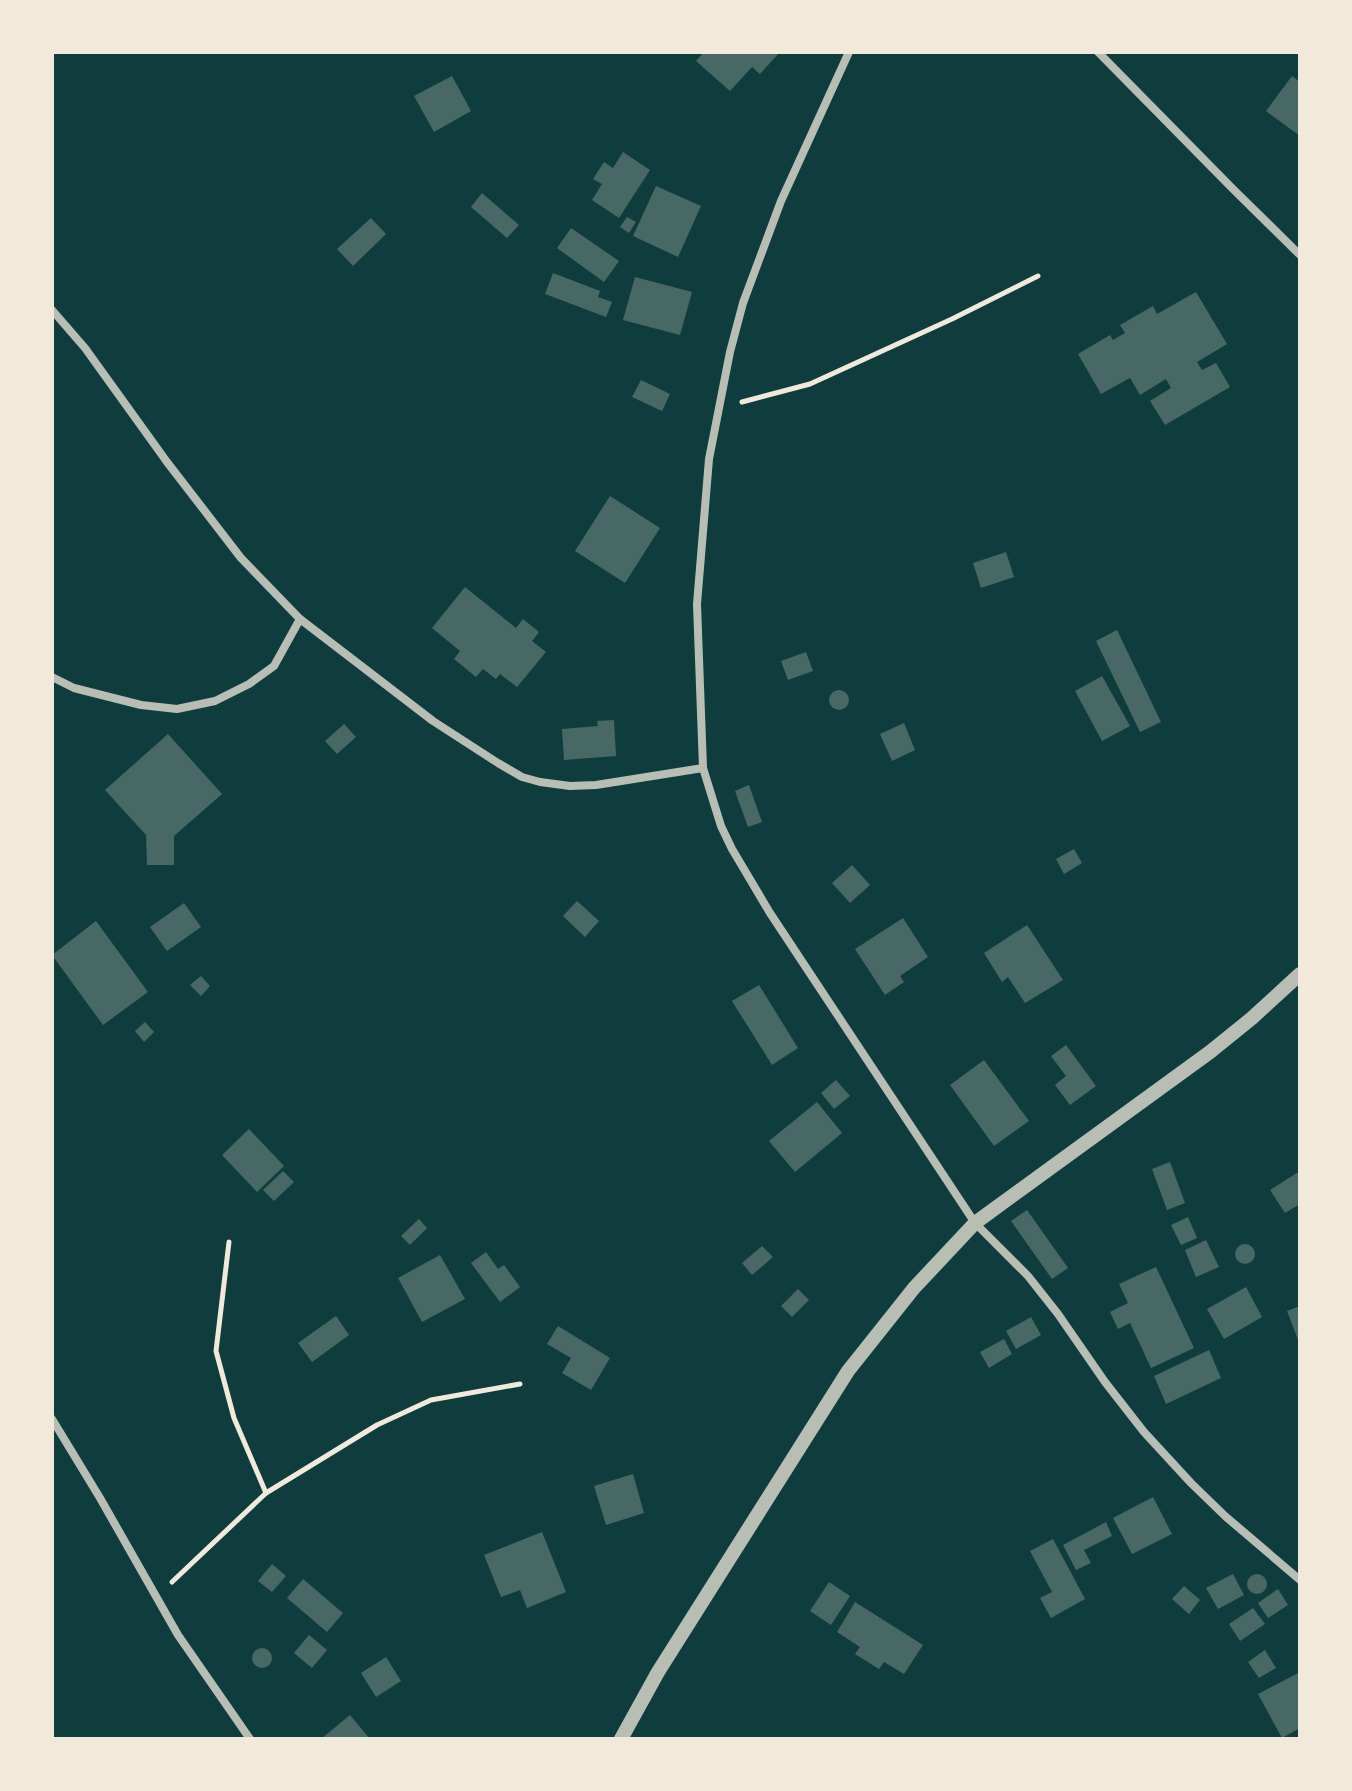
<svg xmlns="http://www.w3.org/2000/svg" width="1352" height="1791" viewBox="0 0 1352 1791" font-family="Mulish,sans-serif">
<rect width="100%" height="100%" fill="#0f3d3e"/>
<g fill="#486865">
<path d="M704,52H780L760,74L752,67L730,91L696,61Z"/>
<path d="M452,76L471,111L434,132L414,96Z"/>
<path d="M1292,76L1300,82V136L1266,111Z"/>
<path d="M623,152L650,170L619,218L592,200L602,184L593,179L604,162L613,168Z"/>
<path d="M656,186L701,206L678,257L633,236Z"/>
<path d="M482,193L519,225L507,238L471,207Z"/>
<path d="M627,217L636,222L629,233L620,227Z"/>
<path d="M371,218L386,234L353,266L337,249Z"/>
<path d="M571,228L619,261L604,282L557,248Z"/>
<path d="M553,273L600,291L598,297L612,302L606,317L545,294Z"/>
<path d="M635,277L692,292L680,335L623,320Z"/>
<path d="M1196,292L1227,344L1197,362L1202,370L1216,363L1230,387L1165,425L1150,401L1171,388L1166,379L1140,395L1130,378L1101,394L1078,354L1110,335L1113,340L1125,333L1120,325L1153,306L1157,314Z"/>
<path d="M641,380L670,394L662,411L632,397Z"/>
<path d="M610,496L660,528L625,583L575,551Z"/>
<path d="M1006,552L1014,577L981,588L973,563Z"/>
<path d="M465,587L516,628L523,619L539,632L532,641L546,652L517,687L500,674L496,679L483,669L476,677L454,659L460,651L432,628Z"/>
<path d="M1117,630L1161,722L1140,732L1096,641Z"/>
<path d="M806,652L813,671L788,680L781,661Z"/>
<path d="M1102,676L1130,726L1102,741L1075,691Z"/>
<circle cx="839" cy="700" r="10"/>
<path d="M614,720L616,756L564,760L562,729L598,726L597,721Z"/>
<path d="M904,723L915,750L892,761L880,734Z"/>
<path d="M344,724L356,737L337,754L325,741Z"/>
<path d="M168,734L222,794L174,836V865H147L146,835L105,790Z"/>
<path d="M749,785L762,822L748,827L735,791Z"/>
<path d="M1074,849L1082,863L1064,874L1056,859Z"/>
<path d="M852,865L870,885L850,903L832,883Z"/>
<path d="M577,901L599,921L585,937L563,916Z"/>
<path d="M184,903L201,927L167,951L150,927Z"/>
<path d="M903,918L928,957L900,976L904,982L885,995L855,949Z"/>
<path d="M96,921L148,992L103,1025L52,955Z"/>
<path d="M1027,925L1063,980L1025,1003L1008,977L1002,982L984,953Z"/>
<path d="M201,976L210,986L201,996L190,985Z"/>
<path d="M759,985L798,1048L772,1065L732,1001Z"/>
<path d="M145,1022L154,1032L144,1042L135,1031Z"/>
<path d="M1066,1045L1096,1086L1070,1105L1055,1085L1066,1076L1051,1056Z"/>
<path d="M984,1060L1029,1121L994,1146L950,1085Z"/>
<path d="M836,1080L850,1096L834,1109L821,1093Z"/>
<path d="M817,1102L842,1133L795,1172L769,1141Z"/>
<path d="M249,1129L284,1166L257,1192L222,1155Z"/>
<path d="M1170,1162L1185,1203L1167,1210L1152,1169Z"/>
<path d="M283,1171L294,1182L274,1201L263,1190Z"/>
<path d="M1300,1171V1204L1285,1213L1270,1190Z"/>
<path d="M1027,1210L1068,1268L1052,1279L1011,1221Z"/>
<path d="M1188,1217L1197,1238L1181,1245L1171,1225Z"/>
<path d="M419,1219L427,1228L410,1245L401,1236Z"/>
<path d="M1206,1240L1219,1267L1196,1277L1185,1250Z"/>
<circle cx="1245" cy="1254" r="10"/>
<path d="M762,1246L773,1257L752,1275L742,1263Z"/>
<path d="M486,1252L498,1269L504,1265L520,1287L500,1302L471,1263Z"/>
<path d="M440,1255L465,1299L422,1322L398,1278Z"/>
<path d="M1156,1267L1194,1348L1151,1368L1130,1323L1118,1329L1110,1312L1128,1303L1119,1284Z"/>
<path d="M1246,1287L1262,1317L1224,1339L1207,1309Z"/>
<path d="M798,1289L809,1300L792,1317L781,1306Z"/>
<path d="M1300,1306V1345L1287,1311Z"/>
<path d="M336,1316L349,1335L312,1362L298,1343Z"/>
<path d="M1031,1317L1041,1335L1016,1349L1006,1331Z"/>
<path d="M558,1326L610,1358L591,1390L562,1373L571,1358L547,1344Z"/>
<path d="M1004,1339L1012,1354L989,1368L980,1352Z"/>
<path d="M1209,1350L1221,1378L1166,1404L1154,1376Z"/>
<path d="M633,1474L644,1513L606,1525L594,1486Z"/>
<path d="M1153,1497L1172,1534L1132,1554L1113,1518Z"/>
<path d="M1106,1522L1112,1536L1084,1550L1091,1563L1076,1570L1063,1545Z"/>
<path d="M542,1532L566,1592L527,1608L520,1590L501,1597L484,1555Z"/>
<path d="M1053,1539L1085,1599L1051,1618L1040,1598L1052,1592L1030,1551Z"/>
<path d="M272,1564L286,1576L272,1592L258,1581Z"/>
<circle cx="1257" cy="1584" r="10"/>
<path d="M1233,1574L1244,1595L1218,1609L1206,1588Z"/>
<path d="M303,1579L343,1613L327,1632L287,1598Z"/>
<path d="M829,1582L850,1596L831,1625L810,1611Z"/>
<path d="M1184,1586L1200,1600L1189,1614L1172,1599Z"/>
<path d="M1278,1589L1288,1605L1268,1618L1258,1603Z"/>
<path d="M855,1602L923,1645L904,1674L884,1662L879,1669L855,1654L860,1647L837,1632Z"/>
<path d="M1253,1608L1265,1624L1240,1641L1229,1624Z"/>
<path d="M309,1635L327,1650L312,1668L294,1653Z"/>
<circle cx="262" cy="1658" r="10"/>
<path d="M1265,1650L1276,1668L1259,1678L1248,1662Z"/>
<path d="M386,1657L401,1681L376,1697L361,1673Z"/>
<path d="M1300,1672V1728L1282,1738L1258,1694Z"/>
<path d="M350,1715L370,1739H321Z"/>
</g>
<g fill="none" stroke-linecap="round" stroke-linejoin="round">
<g stroke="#f1e9da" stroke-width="5">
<path d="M742,402L810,384L952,319L1038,276"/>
<path d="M266,1493L377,1425L431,1400L520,1384"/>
<path d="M172,1582L266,1493L234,1418L216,1351L229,1242"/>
</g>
<g stroke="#b8beb3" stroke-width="8">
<path d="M849,52L781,201L743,303L730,352L709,459L697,604L703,768L721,826L732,849L770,913L975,1223L1028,1276L1058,1314L1105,1382L1144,1432L1191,1483L1225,1516L1300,1580"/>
<path d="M1098,52L1233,189L1300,255"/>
<path d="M52,310L85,348L167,462L241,558L300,619L433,721L498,763L522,777L540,782L570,786L596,785L703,768"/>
<path d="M52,677L74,688L141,705L177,709L215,701L249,684L274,666L300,619"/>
<path d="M52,1419L100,1498L178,1635L250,1739"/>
</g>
<path stroke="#b8beb3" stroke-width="14" d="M621,1739L658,1672L848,1371L914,1288L975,1223L1210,1052L1252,1018L1300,974"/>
</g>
<rect width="1352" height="1791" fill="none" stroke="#f1e9da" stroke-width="108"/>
</svg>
